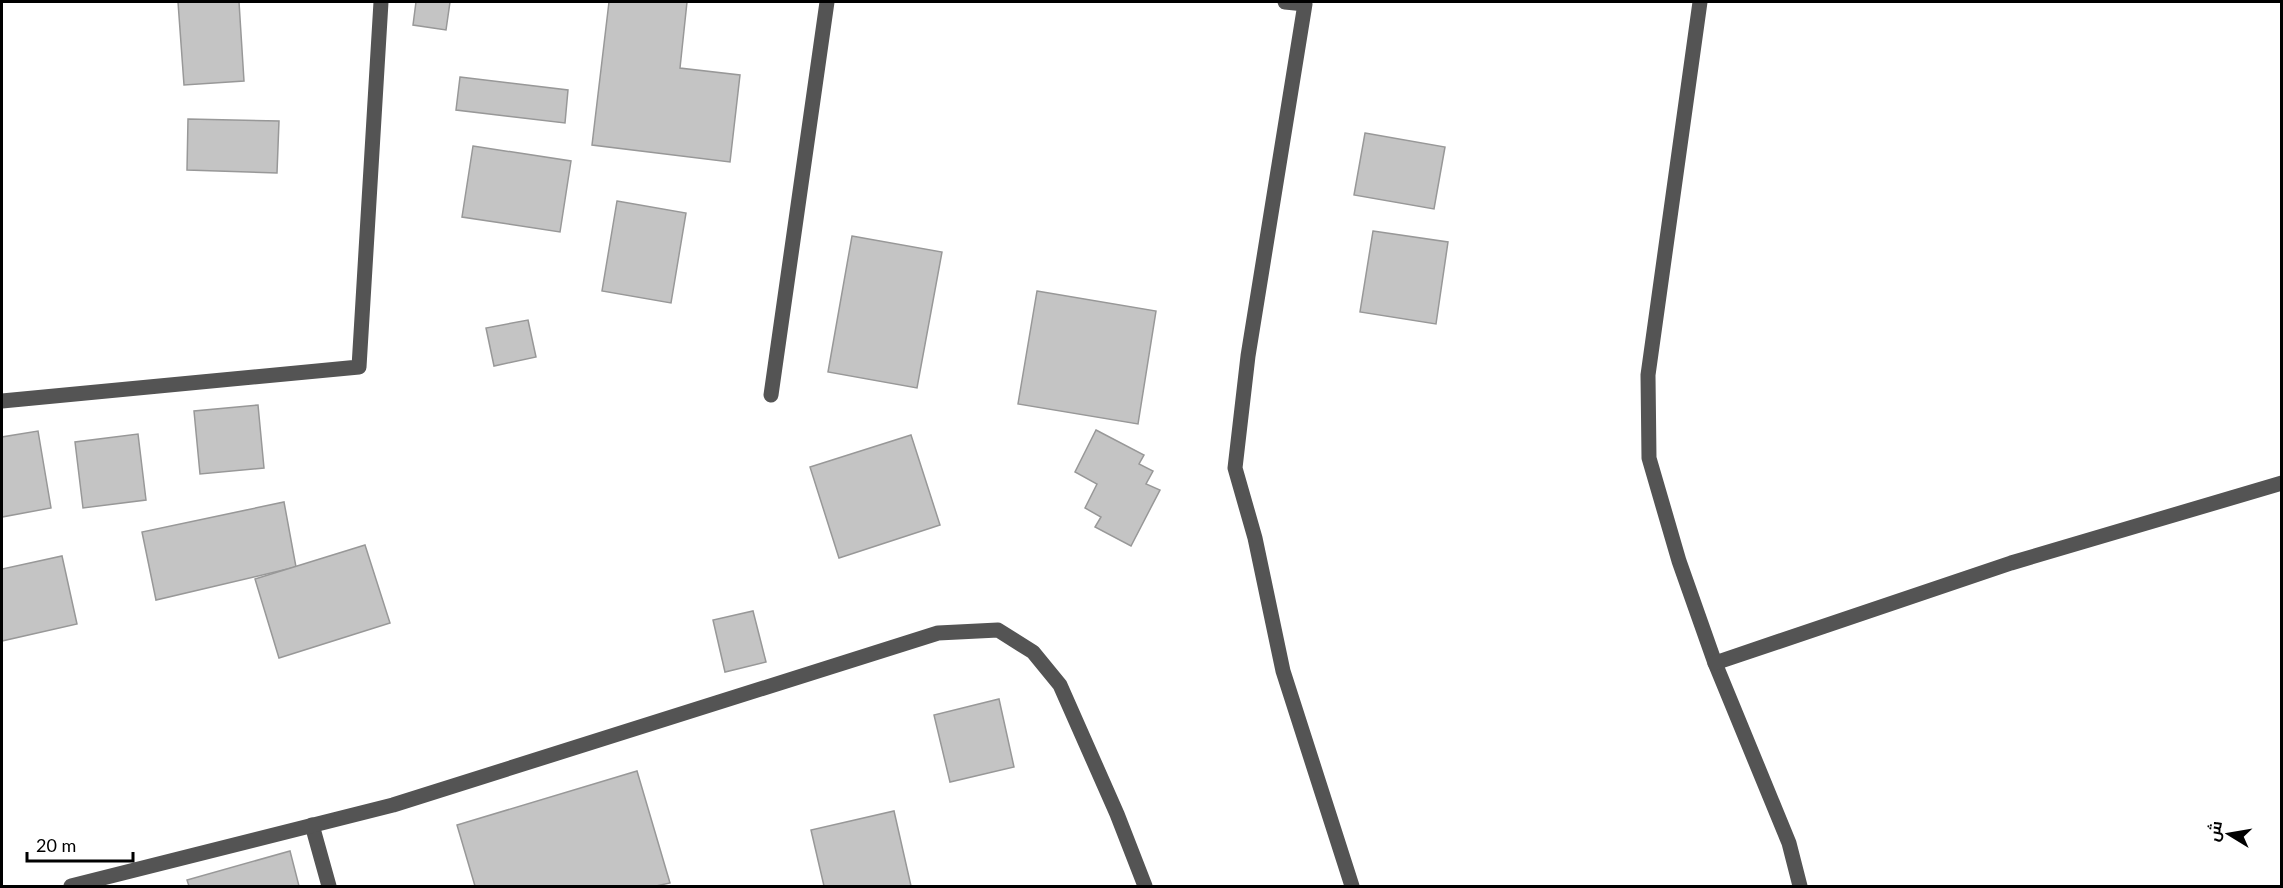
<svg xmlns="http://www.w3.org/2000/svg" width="2283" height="888" viewBox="0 0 2283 888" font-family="Lato,Cairo,sans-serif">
<rect width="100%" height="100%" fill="#fff"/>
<g fill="#c4c4c4" stroke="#989898" stroke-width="1.5">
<path d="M178,2H239L244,81L184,85Z"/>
<path d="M416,2H450L446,30L413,25Z"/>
<path d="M609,2H687L680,68L740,75L730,162L592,145Z"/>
<path d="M460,77L568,90L565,123L456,110Z"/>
<path d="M188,119L279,121L277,173L187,170Z"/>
<path d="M1365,133L1445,147L1434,209L1354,195Z"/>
<path d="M473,146L571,161L560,232L462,217Z"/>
<path d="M617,201L686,213L671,303L602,291Z"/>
<path d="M1373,231L1448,242L1436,324L1360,312Z"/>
<path d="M852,236L942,252L917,388L828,372Z"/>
<path d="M1037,291L1156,311L1138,424L1018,404Z"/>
<path d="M528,320L536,357L494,366L486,328Z"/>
<path d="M258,405L264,468L200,474L194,411Z"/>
<path d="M1096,430L1144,455L1139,464L1153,471L1146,484L1160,490L1131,546L1095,527L1101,517L1085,508L1097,484L1075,472Z"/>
<path d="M38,431L51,508L2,517V437Z"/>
<path d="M138,434L146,500L83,508L75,442Z"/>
<path d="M911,435L940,525L839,558L810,467Z"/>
<path d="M284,502L296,567L156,600L142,532Z"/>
<path d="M365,545L390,623L279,658L255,579Z"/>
<path d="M62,556L77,624L2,641V569Z"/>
<path d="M753,611L766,662L725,672L713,620Z"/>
<path d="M999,699L1014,767L950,782L934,715Z"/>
<path d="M637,771L670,883L656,886H475L457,825Z"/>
<path d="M894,811L911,886H824L811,830Z"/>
<path d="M290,851L299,886H189L187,880Z"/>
</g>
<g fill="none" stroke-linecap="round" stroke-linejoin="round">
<g stroke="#545454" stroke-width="15">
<path d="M1285,2L1305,4L1248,356L1235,468L1255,538L1283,671L1352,886"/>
<path d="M1700,2L1648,375L1649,458L1679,561L1715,663L1789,843L1800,886"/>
<path d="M771,395L827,2"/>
<path d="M2,401L359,367L381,2"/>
<path d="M1715,663L2011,563L2282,483"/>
<path d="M312,825L329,886"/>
<path d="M71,886L393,805L938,633L998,630L1033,652L1060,685L1117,814L1145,886"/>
</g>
</g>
<rect width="2283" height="888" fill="none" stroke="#000000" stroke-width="6"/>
<g transform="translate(2229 834) rotate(281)" stroke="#ffffff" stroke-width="4.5" paint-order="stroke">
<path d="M0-4.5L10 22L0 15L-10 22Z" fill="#000000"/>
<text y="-9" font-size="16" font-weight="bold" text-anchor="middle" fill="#000000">ش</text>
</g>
<path d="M27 852v9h106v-9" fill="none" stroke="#000000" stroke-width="3"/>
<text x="36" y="852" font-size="18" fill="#000000" stroke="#ffffff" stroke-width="4.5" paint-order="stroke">20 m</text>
</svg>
